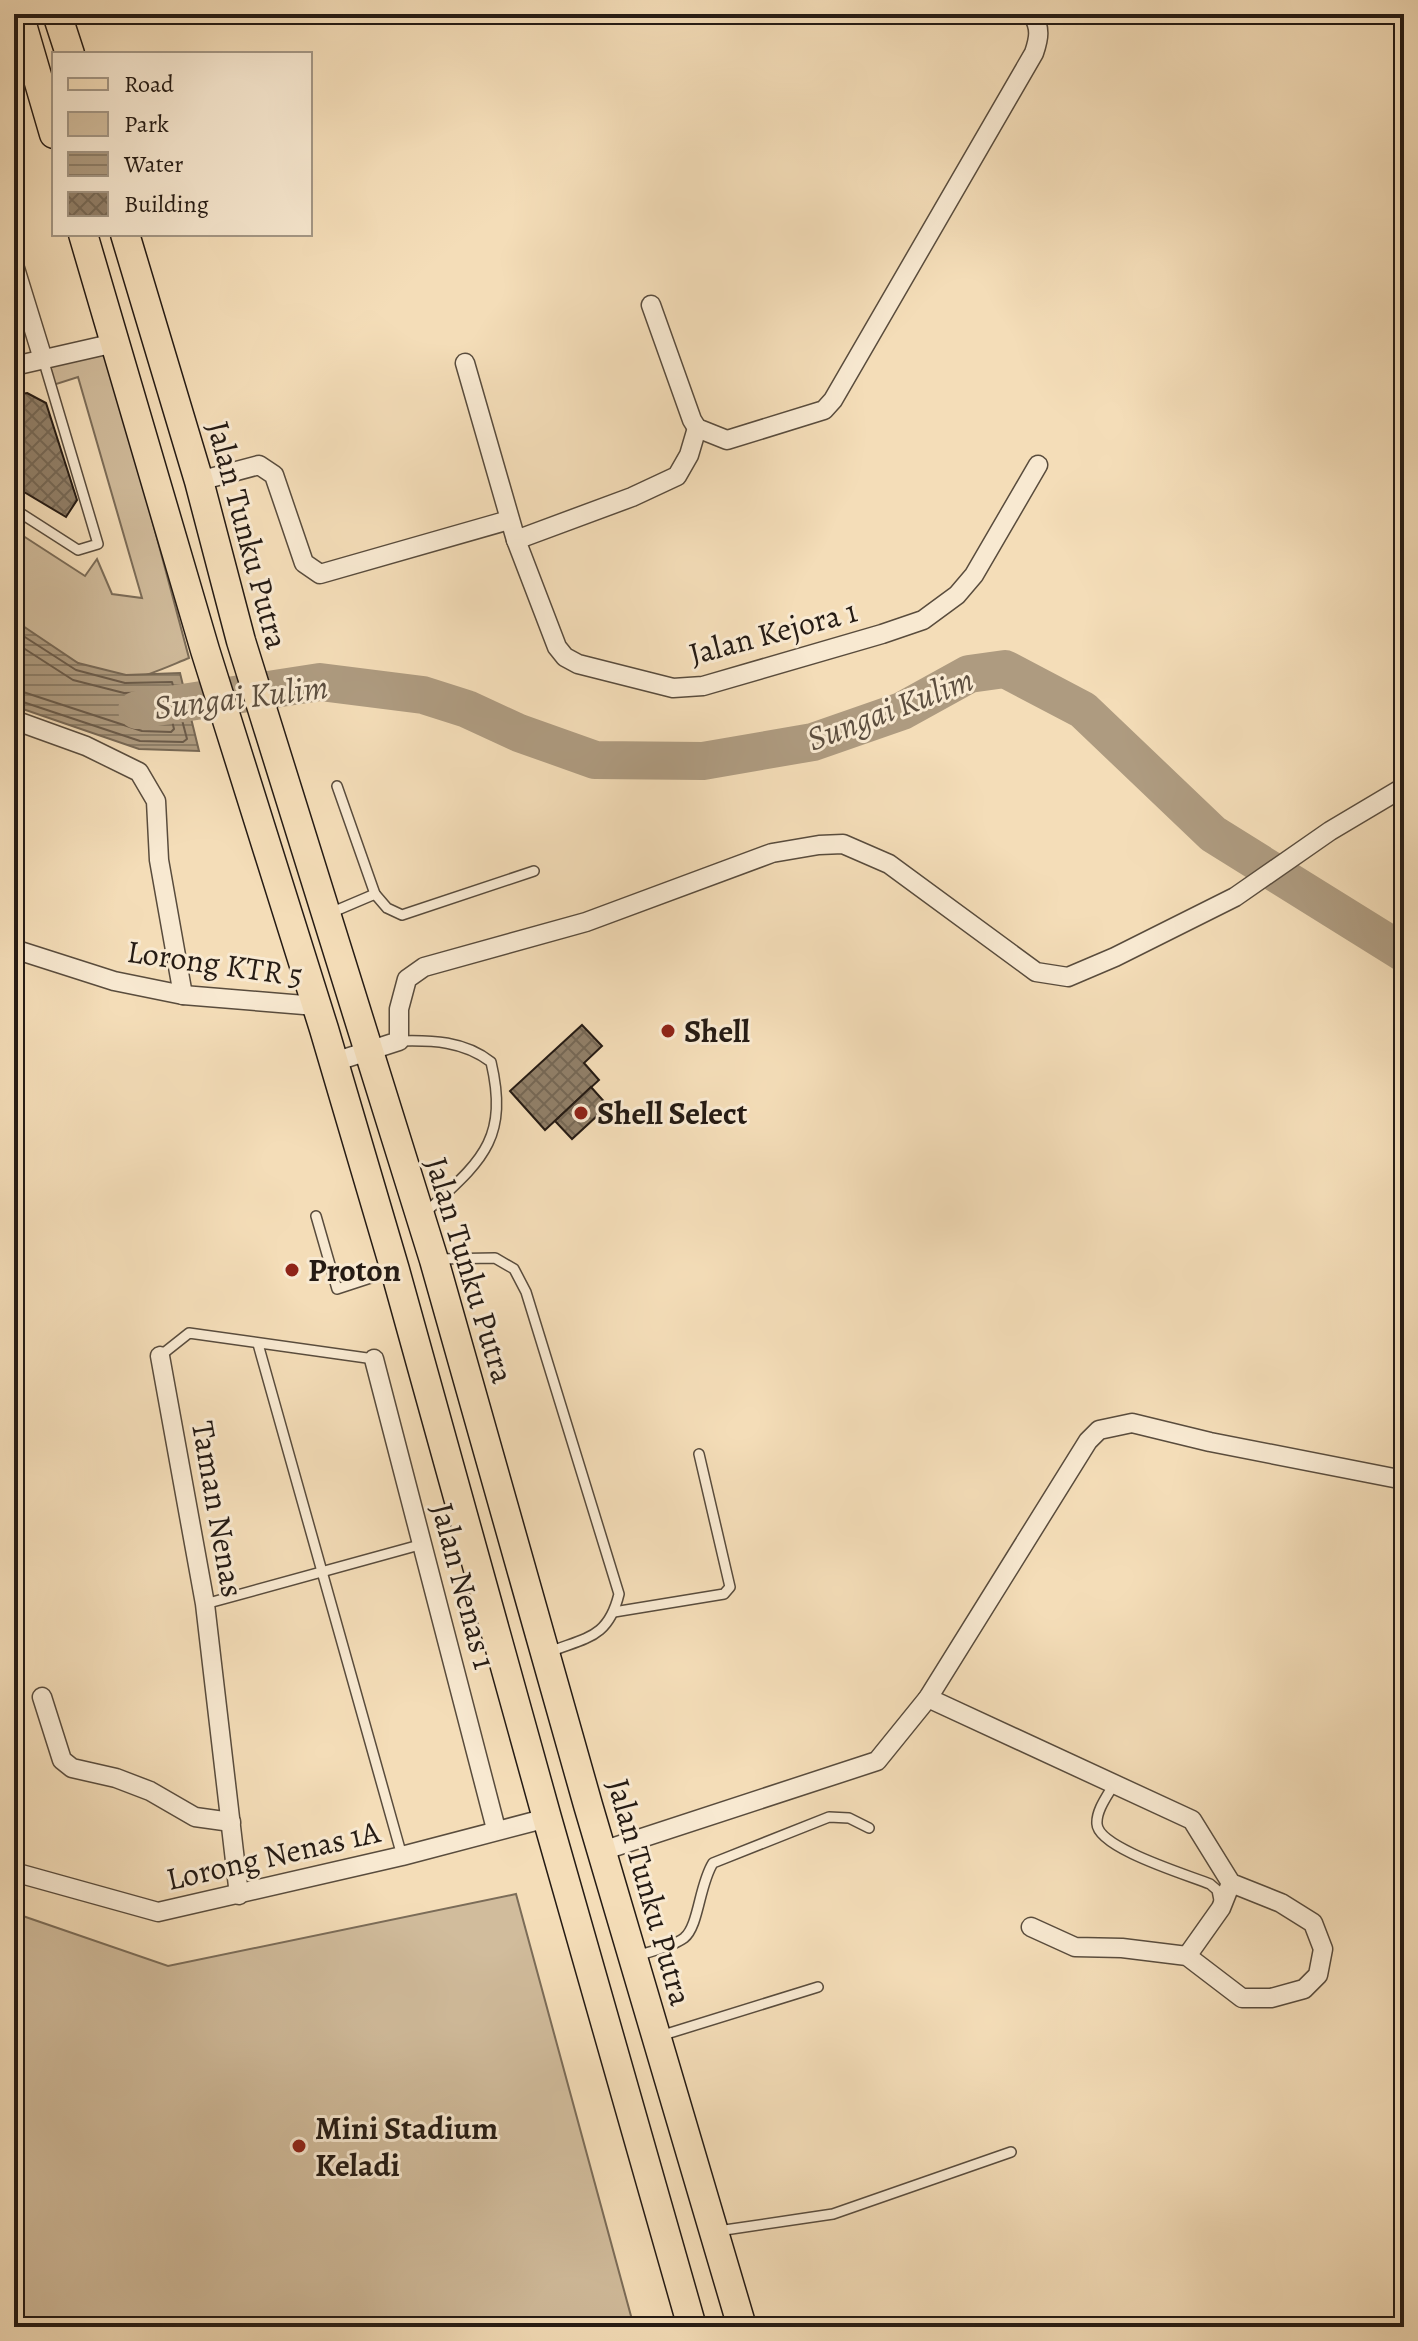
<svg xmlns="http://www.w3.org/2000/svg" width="1418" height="2341" viewBox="0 0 1418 2341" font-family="Alegreya,serif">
<defs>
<pattern id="water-rules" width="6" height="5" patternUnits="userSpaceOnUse" patternTransform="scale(2)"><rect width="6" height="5" fill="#ae9b80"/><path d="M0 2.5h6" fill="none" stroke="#8d7e68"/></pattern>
<pattern id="building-cross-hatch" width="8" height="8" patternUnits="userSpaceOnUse" patternTransform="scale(2)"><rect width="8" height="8" fill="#918069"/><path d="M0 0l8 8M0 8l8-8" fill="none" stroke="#766855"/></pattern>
</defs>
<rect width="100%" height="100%" fill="#f4ddb8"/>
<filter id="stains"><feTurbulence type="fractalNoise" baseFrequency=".0025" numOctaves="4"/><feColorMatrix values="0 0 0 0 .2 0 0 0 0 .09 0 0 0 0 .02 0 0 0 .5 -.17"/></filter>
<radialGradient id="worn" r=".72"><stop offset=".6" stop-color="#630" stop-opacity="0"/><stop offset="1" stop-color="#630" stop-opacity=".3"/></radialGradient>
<g fill="#d1bc9c" stroke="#7b6c58" stroke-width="2">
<path d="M106,347L189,658C176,663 146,677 136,677C93,679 51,648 14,629V530L85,576L97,559L112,594L142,598L78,377L50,386L43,359Z"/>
<path d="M516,1894L634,2327H14V1913L168,1966Z"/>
</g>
<path fill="url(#water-rules)" stroke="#776855" stroke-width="2" d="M14,620L78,663L126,675L180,673L199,751L139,749L14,706Z"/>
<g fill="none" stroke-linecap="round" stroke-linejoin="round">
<g stroke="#6a5b4a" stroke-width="2">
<path d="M14,630L76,670L125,683L172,682L187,739L183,742L140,741L14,699"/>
<path d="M14,642L73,680L124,693L165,692L174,729L171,732L142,731L14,689"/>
<path d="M155,704L159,715L156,719H144L123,710L126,705Z"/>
</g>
<path stroke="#ae9b80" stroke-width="38" d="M137,710L320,682L423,695L467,709L519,733L595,760L703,761L813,742L902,711L969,674L1005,669L1083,710L1213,834L1404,953"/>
</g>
<g fill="url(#building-cross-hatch)" stroke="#251b14" stroke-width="2">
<path d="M27,393L46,403L77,500L66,517L14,486V395Z"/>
<path d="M582,1025L602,1046L584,1063L599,1080L545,1130L510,1091Z"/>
<path d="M591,1087L608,1106L572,1139L555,1121Z"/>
</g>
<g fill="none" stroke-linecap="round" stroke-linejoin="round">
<g stroke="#594c3d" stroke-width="12">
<g id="lane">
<path d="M14,509L78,550L98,544L43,359"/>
<path d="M337,786L375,894"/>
<path d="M328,914L375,894L387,908L402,915L534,871"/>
<path d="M399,1041C432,1040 464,1041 491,1062C510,1143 478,1163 424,1214"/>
<path d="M316,1216L337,1289L392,1271"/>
<path d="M437,1259L495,1258L514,1269L526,1292L619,1594C608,1639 586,1637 547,1653"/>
<path d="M258,1344L402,1856"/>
<path d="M160,1356L189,1333L374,1359"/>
<path d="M205,1604L423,1544"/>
<path d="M614,1612L724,1594L730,1587L699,1454"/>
<path d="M1114,1784C1108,1795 1096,1810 1097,1824C1098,1848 1188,1875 1210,1884L1217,1890L1220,1905"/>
<path d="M637,1956C651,1951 672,1947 684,1938C699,1926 699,1885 713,1863L829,1817L849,1818L869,1828"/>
<path d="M660,2036L818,1987"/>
<path d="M718,2231L833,2214L1011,2152"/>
</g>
</g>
<g stroke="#594c3d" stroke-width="21">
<g id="street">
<path d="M14,265L43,359"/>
<path d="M651,305L692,420L697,428L727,440L824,410L833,400L1034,53C1039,38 1041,28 1032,14"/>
<path d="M465,363L516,540L557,647L565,657L578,664L673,688L703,686L882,634L923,620L957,595L974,575L1038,465"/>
<path d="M14,366L115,343"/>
<path d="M199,481L259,465L274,475L304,563L320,574L509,520"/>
<path d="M516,540L632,497L677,476L689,455L697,428"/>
<path d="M14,720L86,746L139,772L156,801L159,860L183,995"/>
<path d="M14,949L114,981L183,995L316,1006"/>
<path d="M334,1062L399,1041V1009L407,979L424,967L586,922L772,853L819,845L843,844L889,864L1036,972L1068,977L1115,957L1235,897L1330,831L1404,787"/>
<path d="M160,1356L205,1604L239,1895"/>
<path d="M374,1359L496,1829"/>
<path d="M42,1697L62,1760L72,1768L116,1778L150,1791L195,1817L231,1822"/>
<path d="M928,1698L1192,1820L1231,1883L1281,1903L1313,1923L1323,1949L1318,1975L1304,1989L1271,1998H1242L1187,1956L1122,1948L1075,1947L1031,1927"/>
<path d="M602,1851L877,1761L928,1698L1088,1441L1099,1430L1132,1423L1210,1442L1404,1480"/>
<path d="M14,1872L158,1912L402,1856L547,1818"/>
<path d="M1187,1956L1221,1908L1231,1883"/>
</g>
</g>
<g stroke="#251b14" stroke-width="31">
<g id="primary">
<path d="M19,14L54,134"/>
<path d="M57,14L70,54"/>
<path d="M83,234L205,650L324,1029L395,1270L547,1818L692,2327"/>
<path d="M125,234L199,481L241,641L434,1260L588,1805L742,2327"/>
</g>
</g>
<use href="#lane" stroke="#f8e9d1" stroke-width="9"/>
<use href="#street" stroke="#f8e9d1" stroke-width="18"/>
<use href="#primary" stroke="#f4ddb8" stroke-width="28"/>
</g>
<g fill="#8f2418" stroke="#f8e9d1" stroke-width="3">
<circle cx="668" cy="1031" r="8"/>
<circle cx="581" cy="1113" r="8"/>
<circle cx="292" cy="1270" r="8"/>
<circle cx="299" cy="2146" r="8"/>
</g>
<g text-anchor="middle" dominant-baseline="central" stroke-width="6" stroke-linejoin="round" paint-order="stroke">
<g font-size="32" fill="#251b14" stroke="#f8e9d1">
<text transform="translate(248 535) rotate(75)">Jalan Tunku Putra</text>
<text transform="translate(773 632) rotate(-15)">Jalan Kejora 1</text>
<text transform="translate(215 963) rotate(8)">Lorong KTR 5</text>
<text transform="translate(470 1270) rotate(73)">Jalan Tunku Putra</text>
<text transform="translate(218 1509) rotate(80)">Taman Nenas</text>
<text transform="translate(464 1586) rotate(75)">Jalan Nenas 1</text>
<text transform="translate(273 1855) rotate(-13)">Lorong Nenas 1A</text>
<text transform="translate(650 1892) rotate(74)">Jalan Tunku Putra</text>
</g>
<g font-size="32" font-weight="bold" fill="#251b14" stroke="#f8e9d1" text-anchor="start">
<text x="684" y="1031">Shell</text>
<text x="597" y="1113">Shell Select</text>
<text x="308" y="1270">Proton</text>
<text x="315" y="2128">Mini Stadium<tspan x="315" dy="37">Keladi</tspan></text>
</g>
<g font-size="34" font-style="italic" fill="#5c4e3f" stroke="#f8e9d1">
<text transform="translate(241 697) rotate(-7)">Sungai Kulim</text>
<text transform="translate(890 709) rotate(-21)">Sungai Kulim</text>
</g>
</g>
<rect width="1418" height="2341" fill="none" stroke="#f4ddb8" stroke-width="48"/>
<rect x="16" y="16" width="1386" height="2309" fill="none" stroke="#251b14" stroke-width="4"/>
<rect x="24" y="24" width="1370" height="2293" fill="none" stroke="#251b14" stroke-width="2"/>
<rect x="52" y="52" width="260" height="184" fill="#f8e9d1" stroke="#a49785" stroke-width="2"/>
<rect x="68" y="78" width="40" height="12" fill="#f4ddb8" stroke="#a49785" stroke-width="2"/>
<text x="124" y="92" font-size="24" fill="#251b14">Road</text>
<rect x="68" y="112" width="40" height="24" fill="#d1bc9c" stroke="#a49785" stroke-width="2"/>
<text x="124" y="132" font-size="24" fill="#251b14">Park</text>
<rect x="68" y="152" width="40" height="24" fill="url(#water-rules)" stroke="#a49785" stroke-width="2"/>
<text x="124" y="172" font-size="24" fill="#251b14">Water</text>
<rect x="68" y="192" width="40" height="24" fill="url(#building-cross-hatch)" stroke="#a49785" stroke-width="2"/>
<text x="124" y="212" font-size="24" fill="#251b14">Building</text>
<rect width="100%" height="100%" filter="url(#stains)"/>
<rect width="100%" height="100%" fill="url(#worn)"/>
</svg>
